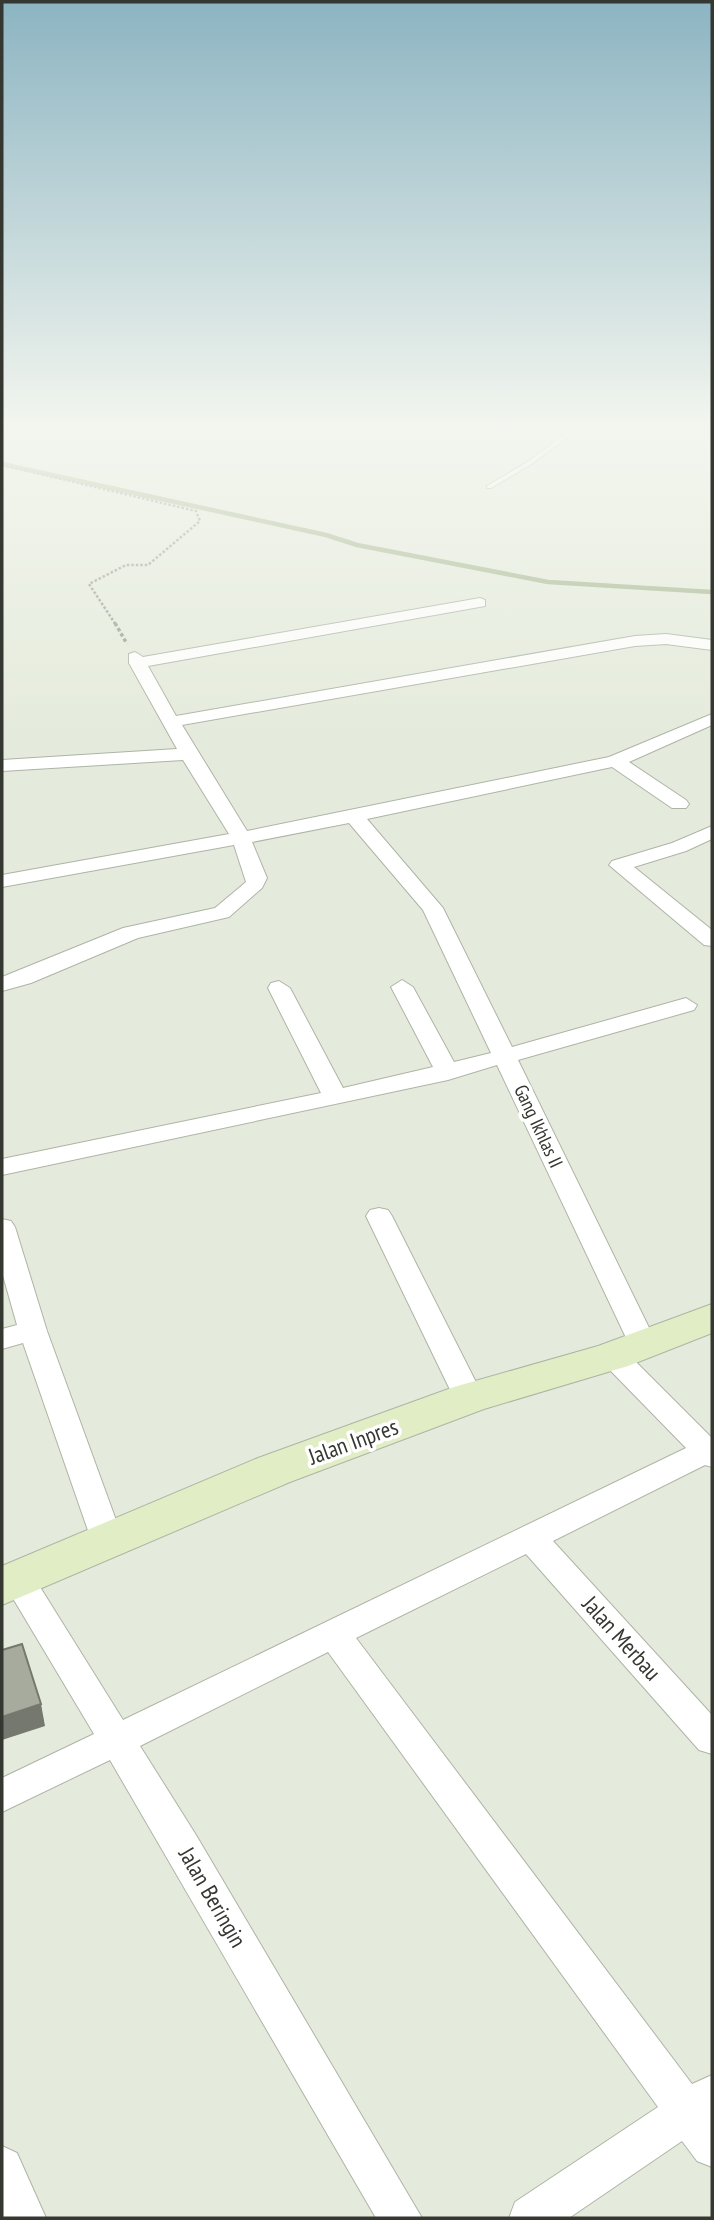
<svg xmlns="http://www.w3.org/2000/svg" width="714" height="2220" viewBox="0 0 714 2220" font-family="'PT Sans Narrow',sans-serif">
<rect width="100%" height="100%" fill="#e5ebdc"/>
<g fill="none" stroke-linecap="round" stroke-linejoin="round">
<path stroke="#a3b38a" stroke-width="4.5" d="M2,464L326,535L357,545L548,582L712,592"/>
<g stroke="#aeb4a5" stroke-width="2">
<g id="service">
<path d="M574,422H580L582,426L533,463L491,488H487V486L529,461L576,426Z"/>
<path d="M653,422H659L661,430H657Z"/>
</g>
</g>
<g stroke="#aeb4a5" stroke-width="2">
<g id="minor">
<path d="M480,598L485,600V606L148,666L176,716L635,636L666,634L712,640V650L666,644L635,646L182,725L247,831L609,757L712,714V725L629,762L686,800L689,804L686,808H672L612,767L367,819L443,908L512,1047L686,998L697,1005L694,1010L518,1060L657,1344L653,1351L643,1354L633,1351L629,1344L497,1065L448,1080L2,1175V1159L321,1093L268,988L271,983L279,981L290,988L343,1088L433,1067L391,987L402,980L413,987L454,1062L491,1053L423,910L349,823L252,842L267,878L262,888L229,917L138,938L31,983L2,991V977L123,928L215,908L246,882L234,845L2,887V875L229,834L183,760L2,771V760L177,749L129,663V654L135,652L143,657Z"/>
<path d="M712,826V839L686,851L634,867L712,930V946L704,945L609,865L612,861L672,843Z"/>
<path d="M379,1208L388,1210L392,1216L484,1398L479,1405L469,1409L459,1405L454,1398L366,1216L370,1210Z"/>
<path d="M2,1219L11,1221L15,1227L47,1331L124,1542L119,1551L108,1554L97,1551L92,1542L23,1343L2,1349V1329L17,1325L2,1272Z"/>
<path d="M613,1346L623,1349L712,1438V1467L705,1465L553,1541L712,1715V1754L699,1750L526,1554L356,1638L692,2084L712,2075V2167L697,2161L682,2141L569,2218H509L515,2202L658,2107L328,1652L140,1746L196,1835L422,2218H376L110,1760L2,1812V1778L94,1734L2,1580L6,1571L18,1567L30,1571L123,1720L686,1448L603,1363L599,1356L603,1349Z"/>
<path d="M2,2146L17,2153L46,2218H2Z"/>
</g>
</g>
<g stroke="#aeb4a5" stroke-width="2">
<path id="secondary" d="M712,1304V1333L628,1366L484,1409L290,1482L2,1605V1566L258,1458L454,1387L598,1346Z"/>
</g>
<path stroke="#979b90" stroke-width="2.5" stroke-dasharray="2.5 2" stroke-linecap="butt" d="M2,465L196,511L200,521L148,565H126L89,584L116,625"/>
<path stroke="#979b90" stroke-width="3.5" stroke-dasharray="3.5 2.5" stroke-linecap="butt" d="M115,623L127,644"/>
<use href="#service" fill="#fff" fill-rule="evenodd"/>
<use href="#minor" fill="#fff" fill-rule="evenodd"/>
<use href="#secondary" fill="#e1edc5" fill-rule="evenodd"/>
</g>
<path fill="#74786e" d="M41,1704L45,1726L2,1740V1717Z"/>
<path fill="#a6ab9d" stroke="#74786e" stroke-width="2" d="M22,1644L41,1704L2,1717V1650Z"/>
<linearGradient id="sky" x2="0" y2="1"><stop stop-color="#8cb4c2"/><stop offset="0.58" stop-color="#f3f6ef"/><stop offset="1" stop-color="#f3f6ef" stop-opacity="0"/></linearGradient>
<rect width="714" height="733" fill="url(#sky)"/>
<g text-anchor="middle" dominant-baseline="central" stroke-width="7" stroke-linejoin="round" paint-order="stroke">
<g font-size="19" fill="#353731" stroke="#fff">
<text transform="translate(539 1126) rotate(65)">Gang Ikhlas II</text>
</g>
<g font-size="23" fill="#353731" stroke="#fff">
<text transform="translate(353 1441) rotate(-20)">Jalan Inpres</text>
<text transform="translate(622 1638) rotate(48)">Jalan Merbau</text>
<text transform="translate(213 1897) rotate(60)">Jalan Beringin</text>
</g>
</g>
<rect width="714" height="2220" fill="none" stroke="#353731" stroke-width="7"/>
</svg>
